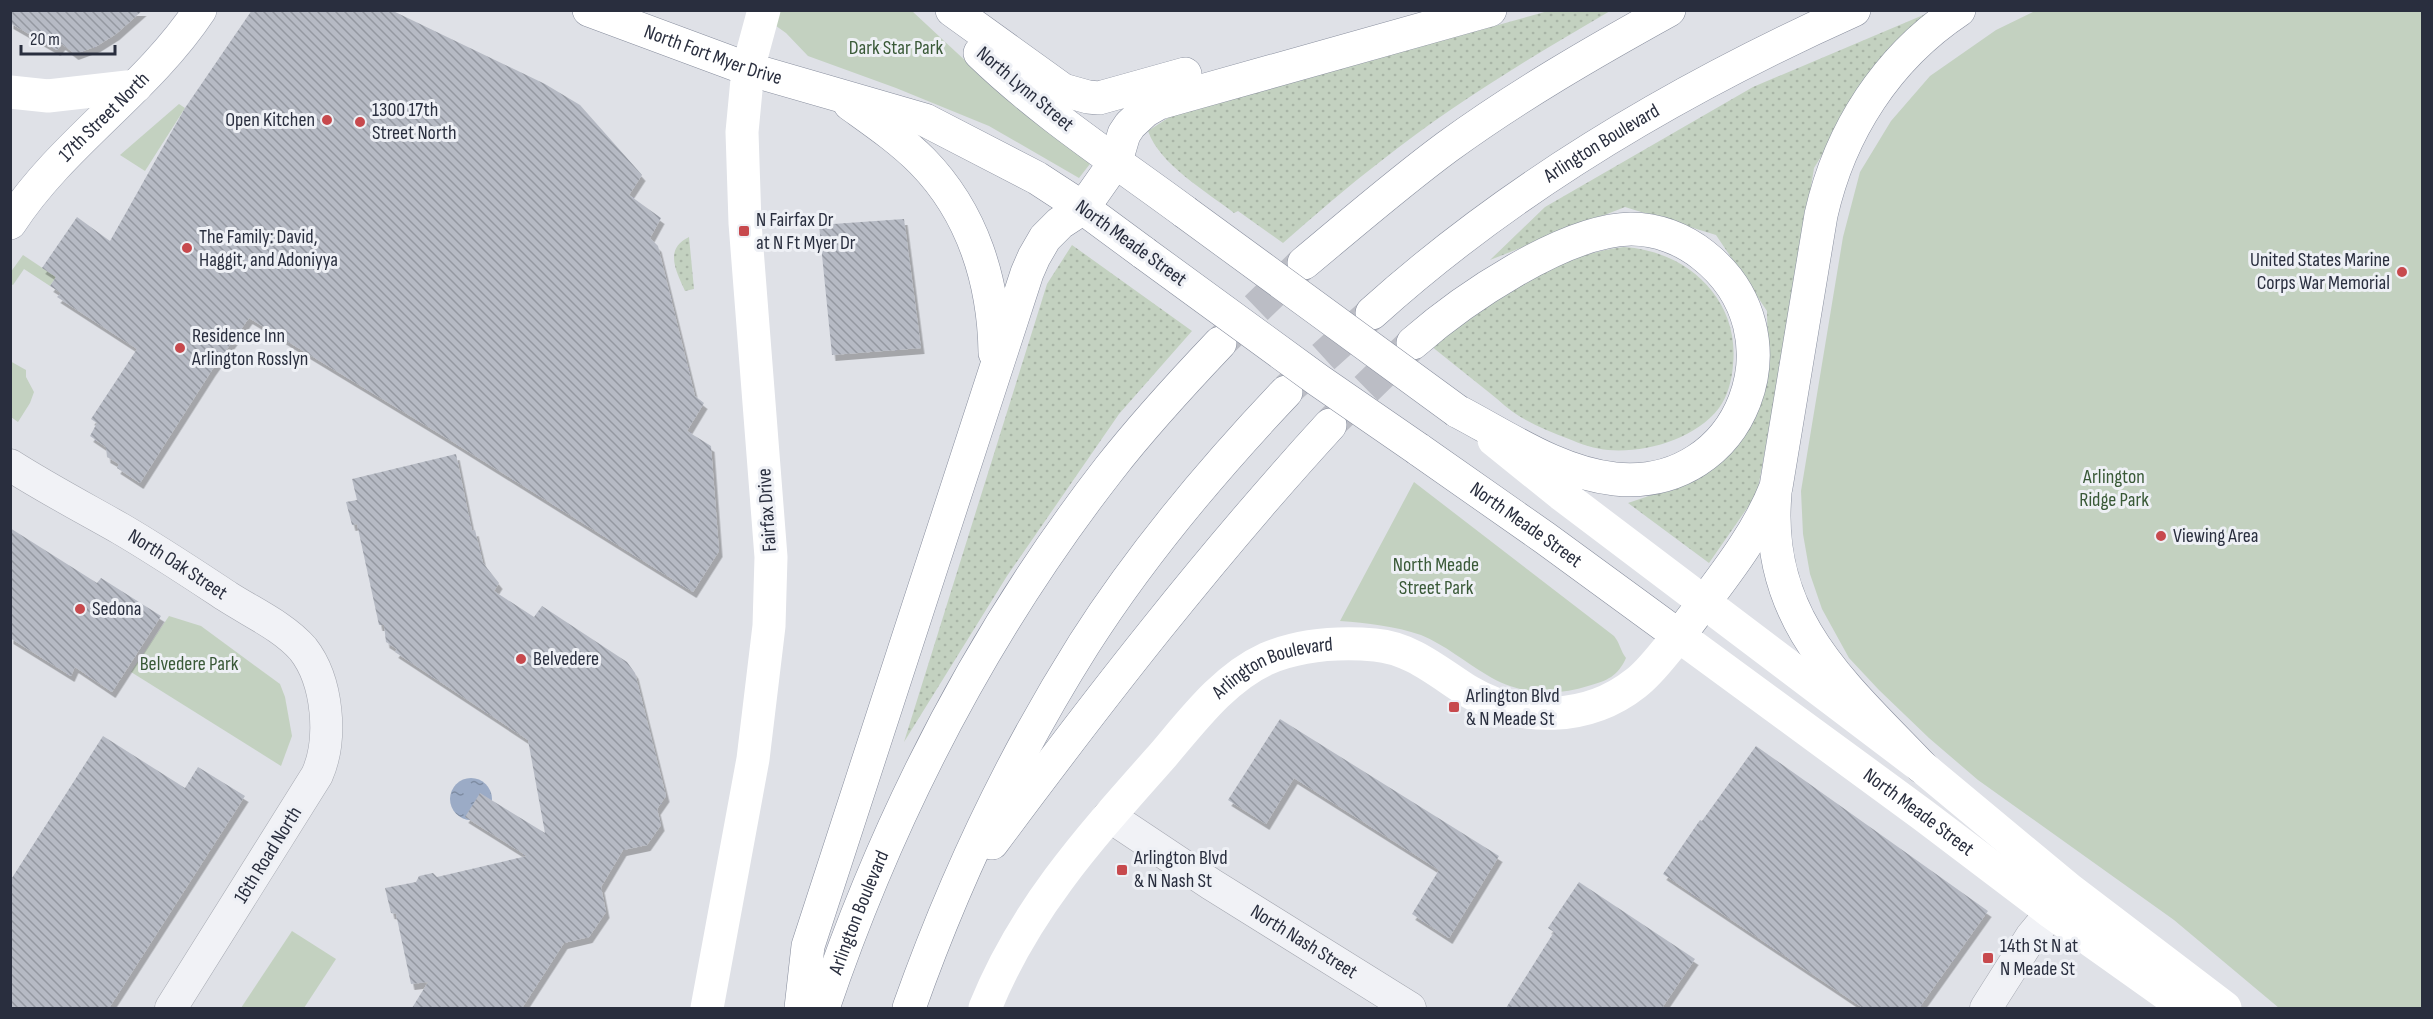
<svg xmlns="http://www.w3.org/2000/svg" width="2433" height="1019" viewBox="0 0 2433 1019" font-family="'Sofia Sans Condensed',sans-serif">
<defs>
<pattern id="grass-dots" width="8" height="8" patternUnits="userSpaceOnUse" patternTransform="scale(1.5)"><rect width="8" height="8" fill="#c3d1c0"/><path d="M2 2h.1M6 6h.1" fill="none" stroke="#a8b4a6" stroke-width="1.8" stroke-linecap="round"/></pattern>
<pattern id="water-ripples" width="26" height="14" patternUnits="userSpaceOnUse" patternTransform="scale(1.5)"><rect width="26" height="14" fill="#9babc6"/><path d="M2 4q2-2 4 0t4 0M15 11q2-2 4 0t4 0" fill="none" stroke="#7e8ca2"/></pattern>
<pattern id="building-back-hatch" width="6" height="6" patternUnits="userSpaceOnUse" patternTransform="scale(1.5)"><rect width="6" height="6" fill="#b6bac4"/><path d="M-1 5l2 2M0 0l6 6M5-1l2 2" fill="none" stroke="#9498a1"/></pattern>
<filter id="shadow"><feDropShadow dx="3.5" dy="6" stdDeviation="0" flood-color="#0004"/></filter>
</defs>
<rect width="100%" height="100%" fill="#dfe1e7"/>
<g fill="url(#grass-dots)">
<path d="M1548,11H1610C1531,57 1453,104 1381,161C1347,187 1315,215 1283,243L1238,211L1234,213C1206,191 1160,165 1148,131L1171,116Z"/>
<path d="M1928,13L1877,66L1814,168L1793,298L1757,494L1709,563L1628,503L1699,479L1751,426L1768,361L1767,311L1716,235L1625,207L1490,260L1545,207L1753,87Z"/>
<path d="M689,237L694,289L685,291C677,273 663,249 689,237Z"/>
<path d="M1072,245L1192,331L1119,414L1007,576L904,742L1047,284Z"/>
<path d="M1624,247C1687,251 1740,299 1733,365C1732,379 1728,396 1719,408C1695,439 1647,453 1608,450C1596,449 1580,444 1569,439C1553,433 1534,425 1519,416C1509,410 1500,401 1491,394C1471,378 1451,362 1431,346C1488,304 1552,255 1624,247Z"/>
</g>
<g fill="#c3d1c0">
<path d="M755,11H912L1000,93L1093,160L1079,178L989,126L896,88L808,56L786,33Z"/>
<path d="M2035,11H2422V1008H2279L2174,920L1978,780L1929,738L1879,690L1849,658L1822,609L1810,574L1803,534L1801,491L1843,237L1860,172L1891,121L1930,76L1996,30Z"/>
<path d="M179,104L185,108L145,171L120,155Z"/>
<path d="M23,255L56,277L50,286L24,269L13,285L11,284L10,273Z"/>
<path d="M10,361L26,370V377L34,392L30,403L18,422L11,417Z"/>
<path d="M1414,482L1614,636C1620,643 1620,650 1626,658C1618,676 1607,681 1588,686C1555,697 1517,694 1487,675C1465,662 1445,645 1421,635C1395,626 1367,623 1340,621Z"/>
<path d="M169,616L201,626L280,684L285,697L292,736L281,766L131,672Z"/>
<path d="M292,931L336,959L304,1008H241Z"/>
</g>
<circle fill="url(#water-ripples)" cx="471" cy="799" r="21"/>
<g fill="url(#building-back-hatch)" filter="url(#shadow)">
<path d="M10,10H143L116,34L97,46L75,54L62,44L57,50L10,23Z"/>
<path d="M252,10H391L545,84L580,105L642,175L629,195L661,218L650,238L658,246L695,396L704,403L687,431L711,446L719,551L693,592L453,442L249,318L212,370L140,483L117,468L119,464L107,457L106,447L90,436L97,423L91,419L137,349L57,297L61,293L50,286L56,277L42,268L77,217L110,241L185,108Z"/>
<path d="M904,219L921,348L832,355L819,225Z"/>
<path d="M456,454L472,531L475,530L483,563L499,583L494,591L534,617L542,606L627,662L635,673L666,796L657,809L661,825L647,845L623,850L601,887L606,912L589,937L564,943L522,1008H412L428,982L411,984L396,914L391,913L385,888L416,882L419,876L433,873L437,877L527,856L465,817L480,793L545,833L528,740L395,652L397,649L386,642L384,625H379L357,524L352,525L346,502L357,500L352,479Z"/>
<path d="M10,528L97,583L101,578L161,616L112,692L75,667L71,676L10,638Z"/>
<path d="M1280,719L1499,856L1449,938L1412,914L1439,870L1294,778L1266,824L1228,800Z"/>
<path d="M103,736L185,788L198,767L245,796L109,1008H10V881Z"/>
<path d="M1756,746L1988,911L1919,1008H1863L1663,874L1700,820L1702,821Z"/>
<path d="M1579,882L1695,959L1662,1008H1506L1554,932L1548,928Z"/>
</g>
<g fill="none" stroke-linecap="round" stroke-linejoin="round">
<g stroke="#bbbdc5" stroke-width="33" stroke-dasharray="33 16" stroke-linecap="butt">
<path d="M1221,342L1302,264"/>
<path d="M1287,390L1371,314"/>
<path d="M1331,423L1412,344"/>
</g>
<g stroke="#a5a8b1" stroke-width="33">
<g id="street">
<path id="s1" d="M10,465C46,488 84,508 121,529C157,550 193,574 228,597C253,613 284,627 303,649C328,681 333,739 317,775L171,1008"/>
<path id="s2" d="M1109,816L1211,884L1410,1008"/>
<path d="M1986,1008L2031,937L2068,892"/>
</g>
</g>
<g stroke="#9fa4b2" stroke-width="34">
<g id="primary">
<path id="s4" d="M10,223C62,143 147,90 200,10"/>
</g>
</g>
<g stroke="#878d9d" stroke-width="34">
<g id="highway">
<path id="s5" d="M589,10L748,69L925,120L1037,178L1083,208L1144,253"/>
<path d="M952,10L1063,90L1088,97L1099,98L1185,74"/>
<path d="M980,53C1042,113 1116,161 1185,212"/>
<path d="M850,104C875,122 900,139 922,161C973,213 994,282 995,353"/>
<path d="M1304,263C1351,224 1397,184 1447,147C1517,96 1593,52 1669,10"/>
<path id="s6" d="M1372,313C1514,185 1680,88 1854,10"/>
<path d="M1413,343C1462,300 1564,230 1631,229C1657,229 1683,239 1703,255C1803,333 1743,492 1615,479C1558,473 1507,437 1457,411"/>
<path id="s7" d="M1418,449L1545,538L1679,636C1713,589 1755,541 1776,487L1821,215C1840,131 1887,58 1959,10"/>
<path d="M1775,494C1764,620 1844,685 1922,767"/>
<path d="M992,843C1099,699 1209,557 1330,425"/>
<path d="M801,1008L808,946L1027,273L1034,257L1045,238L1060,223L1083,208L1116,161L1124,134L1130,125L1145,111L1159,103L1490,10"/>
<path id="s8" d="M823,1008C889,814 983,631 1109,469C1144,424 1182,383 1220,343"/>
<path d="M909,1008C954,881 1012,758 1084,644C1142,553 1212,470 1286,392"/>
</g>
</g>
<use href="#street" stroke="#f1f2f6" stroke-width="32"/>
<g stroke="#fff" stroke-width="33">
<path d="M10,92L48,96L136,86"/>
<path d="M1494,440L1561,494L1922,767L2070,890L2225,1008"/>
<path d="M707,1008L753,759L769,626L771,557L745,223L742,132L748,69L764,10"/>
<path id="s3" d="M985,1008C1025,908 1092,835 1163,755C1192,721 1224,678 1266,659C1299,645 1339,642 1375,645C1411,648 1438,672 1468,691C1520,722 1587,722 1636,683C1652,671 1665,651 1679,636L1923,815L2051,912L2186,1008"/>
</g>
<use href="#primary" stroke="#fff" stroke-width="33"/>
<use href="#highway" stroke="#fff" stroke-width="33"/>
<g stroke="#878d9d" stroke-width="34" stroke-linecap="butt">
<g id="highway-bridge">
<path d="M1185,212L1457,411"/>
<path d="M1144,253L1318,380L1418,449"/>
</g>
</g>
<use href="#highway-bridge" stroke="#fff" stroke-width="33"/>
</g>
<g fill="#c7494d" stroke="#eef0f5" stroke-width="2">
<circle cx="327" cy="120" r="6"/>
<circle cx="360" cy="122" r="6"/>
<rect x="738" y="225" width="12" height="12" rx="3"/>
<circle cx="187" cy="248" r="6"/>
<circle cx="2402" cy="272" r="6"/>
<circle cx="180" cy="348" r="6"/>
<circle cx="2161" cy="536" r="6"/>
<circle cx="80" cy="609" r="6"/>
<circle cx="521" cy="659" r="6"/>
<rect x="1448" y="701" width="12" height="12" rx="3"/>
<rect x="1116" y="864" width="12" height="12" rx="3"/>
<rect x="1982" y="952" width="12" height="12" rx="3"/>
</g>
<g text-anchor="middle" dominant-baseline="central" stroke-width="6" stroke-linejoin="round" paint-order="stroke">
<g font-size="20" fill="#395937" stroke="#eef0f5">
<text x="896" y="48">Dark Star Park</text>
<text x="2114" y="477">Arlington<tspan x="2114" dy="23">Ridge Park</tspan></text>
<text x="1436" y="565">North Meade<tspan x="1436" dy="23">Street Park</tspan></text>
<text x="189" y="664">Belvedere Park</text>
</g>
<g font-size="20" fill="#292e3e" stroke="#eef0f5">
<text stroke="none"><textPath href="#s5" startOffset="132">North Fort Myer Drive</textPath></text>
<text transform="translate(1025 89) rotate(40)">North Lynn Street</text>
<text stroke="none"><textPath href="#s4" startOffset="142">17th Street North</textPath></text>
<text stroke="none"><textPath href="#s6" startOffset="286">Arlington Boulevard</textPath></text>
<text transform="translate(1131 243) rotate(36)">North Meade Street</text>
<text transform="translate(767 510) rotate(-94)">Fairfax Drive</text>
<text stroke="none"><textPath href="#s7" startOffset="132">North Meade Street</textPath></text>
<text stroke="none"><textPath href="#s1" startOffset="195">North Oak Street</textPath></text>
<text stroke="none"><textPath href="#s3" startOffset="456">Arlington Boulevard</textPath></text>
<text stroke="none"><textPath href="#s3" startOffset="1209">North Meade Street</textPath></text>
<text transform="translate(268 855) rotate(-58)">16th Road North</text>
<text stroke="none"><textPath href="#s8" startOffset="102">Arlington Boulevard</textPath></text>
<text stroke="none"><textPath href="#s2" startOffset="232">North Nash Street</textPath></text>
</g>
<g font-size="20" fill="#292e3e" stroke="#eef0f5" text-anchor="start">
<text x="372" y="110">1300 17th<tspan x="372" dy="23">Street North</tspan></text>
<text x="315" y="120" text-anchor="end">Open Kitchen</text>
<text x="756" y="220">N Fairfax Dr<tspan x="756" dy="23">at N Ft Myer Dr</tspan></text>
<text x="199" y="237">The Family: David,<tspan x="199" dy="23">Haggit, and Adoniyya</tspan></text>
<text x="2390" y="260" text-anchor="end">United States Marine<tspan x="2390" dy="23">Corps War Memorial</tspan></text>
<text x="192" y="336">Residence Inn<tspan x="192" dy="23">Arlington Rosslyn</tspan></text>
<text x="2173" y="536">Viewing Area</text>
<text x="92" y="609">Sedona</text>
<text x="533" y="659">Belvedere</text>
<text x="1466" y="696">Arlington Blvd<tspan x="1466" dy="23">&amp; N Meade St</tspan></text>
<text x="1134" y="858">Arlington Blvd<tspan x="1134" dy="23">&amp; N Nash St</tspan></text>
<text x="2000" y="946">14th St N at<tspan x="2000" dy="23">N Meade St</tspan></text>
</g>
</g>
<rect width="2433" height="1019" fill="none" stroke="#292e3e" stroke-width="24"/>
<path d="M21 45v9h94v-9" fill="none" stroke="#292e3e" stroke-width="3"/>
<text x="30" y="45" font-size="18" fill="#292e3e" stroke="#eef0f5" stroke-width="4.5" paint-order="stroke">20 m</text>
</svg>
